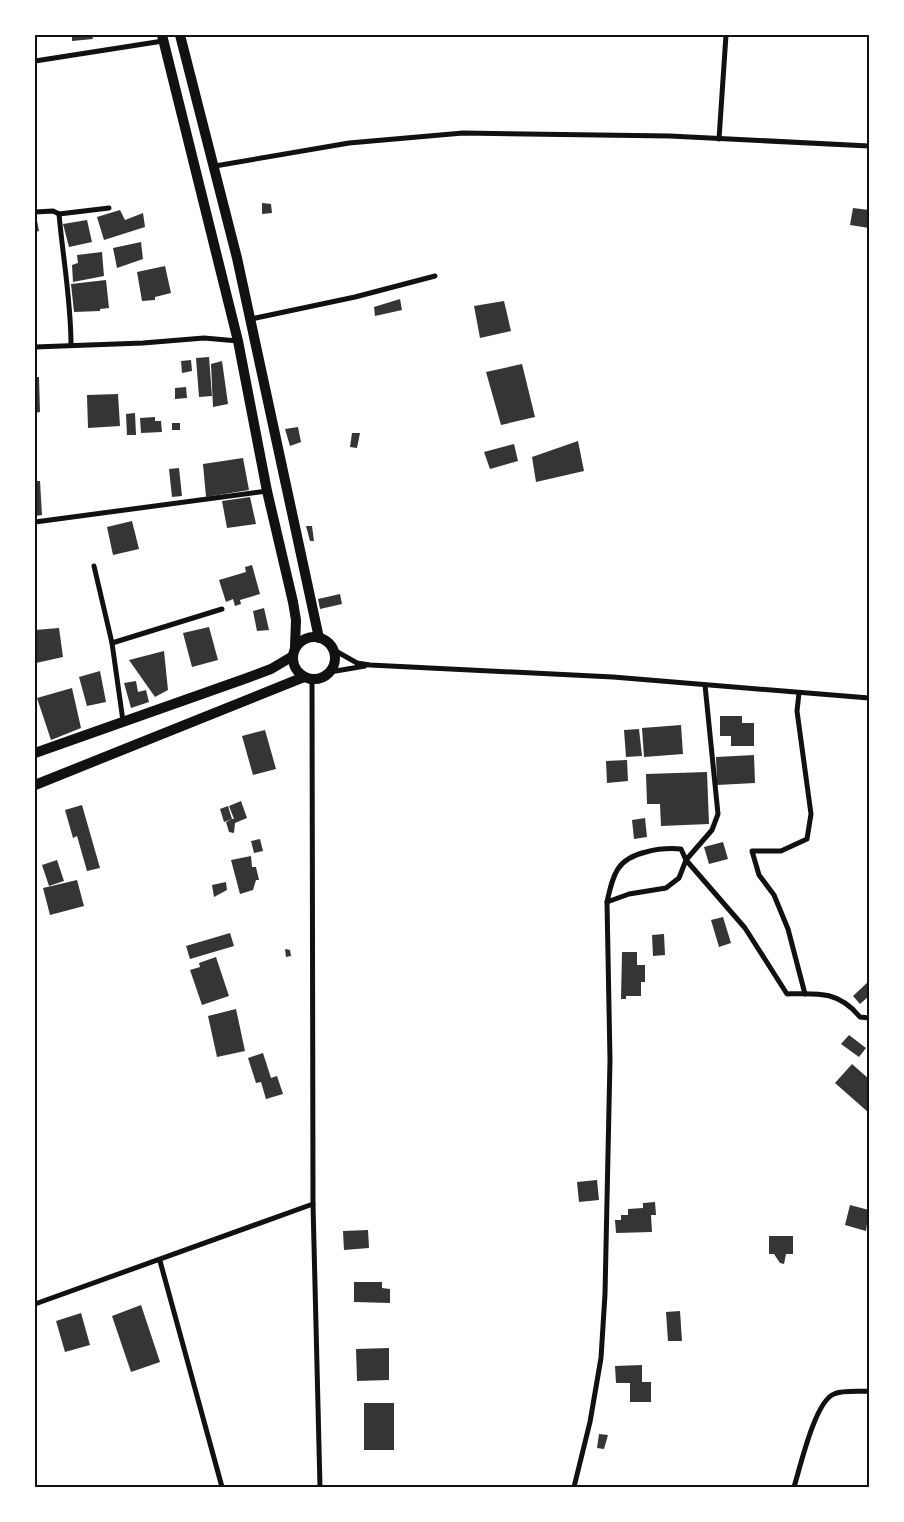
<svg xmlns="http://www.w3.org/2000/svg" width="904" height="1522" viewBox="0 0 904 1522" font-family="'Fira Sans Condensed',sans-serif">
<rect width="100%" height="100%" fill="#fff"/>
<g fill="#353535">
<path d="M72,35H92L93,39L72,41Z"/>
<path d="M262,203L271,204L272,213L262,214Z"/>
<path d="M853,208L869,210V228L850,225Z"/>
<path d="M120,210L125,220L143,213L145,227L104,240L97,217Z"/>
<path d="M35,215H36L39,231L35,232Z"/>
<path d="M87,220L92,242L69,247L63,224Z"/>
<path d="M141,242L143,259L117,268L113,248Z"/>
<path d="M102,252L104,276L73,282L72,265L78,263L77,255Z"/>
<path d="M165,266L171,293L155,297V300L142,301L137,272Z"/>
<path d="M106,280L109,308L100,309V311L74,312L71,284Z"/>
<path d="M400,299L402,310L375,316L374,307Z"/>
<path d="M504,301L511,331L480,338L474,306Z"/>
<path d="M209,357L212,396L199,397L196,358Z"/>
<path d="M191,360L192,371L182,373L181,361Z"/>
<path d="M222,361L228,404L213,407L211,364Z"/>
<path d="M522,364L535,417L501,425L486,372Z"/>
<path d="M35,377H39L40,412L35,413Z"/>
<path d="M186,387L187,398L175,399V388Z"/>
<path d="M118,394L120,426L88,428L87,395Z"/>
<path d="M135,413L136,435H127L126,414Z"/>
<path d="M155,417V421H161L162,432L141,433L140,418Z"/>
<rect x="172" y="423" width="8" height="7"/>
<path d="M298,427L301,442L290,446L285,429Z"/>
<path d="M352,433H360L357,448L350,447Z"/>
<path d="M578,441L584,471L536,482L532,457Z"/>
<path d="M514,444L518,461L490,469L484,452Z"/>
<path d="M243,458L249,490L206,497L203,464Z"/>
<path d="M179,468L182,496L172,497L169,469Z"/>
<path d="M35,481H40L42,515L35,516Z"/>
<path d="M250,497L256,524L227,528L222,501Z"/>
<path d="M132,521L139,549L113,555L107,527Z"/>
<path d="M306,526H312L314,541H310Z"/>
<path d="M252,565L260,594L240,600L241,604L235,606L233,599L226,602L219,580L246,572L245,567Z"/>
<path d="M340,594L342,604L320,609L318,599Z"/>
<path d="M264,608L269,630L257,631L253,611Z"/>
<path d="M209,627L218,660L192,667L183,633Z"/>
<path d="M59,628L63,657L36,663L35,630Z"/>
<path d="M164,651L168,690L155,697L129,660Z"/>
<path d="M100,671L106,702L87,706L79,677Z"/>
<path d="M136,681L138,692L146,690L149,702L131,708L124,683Z"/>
<path d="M72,688L81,728L51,740L37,698Z"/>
<path d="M720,716H742V723H754V746H731V736H720Z"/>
<path d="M681,725L683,754L644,757L642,728Z"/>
<path d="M639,729L642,756L626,757L624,730Z"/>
<path d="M265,730L276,769L253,775L242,736Z"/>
<path d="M754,755L755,783L717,785L716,757Z"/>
<path d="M627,760L628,781L607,783L606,761Z"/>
<path d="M707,772L709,824L661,826L660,804H647L646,774Z"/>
<path d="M241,801L247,818L235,823L234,833L229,832L226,822L232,819L224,822L220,809L228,806L232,819H234L229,806Z"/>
<path d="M82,805L100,868L87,871L77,836L73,838L65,810Z"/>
<path d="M645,818L647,837L634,839L632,820Z"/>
<path d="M260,839L263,851L254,853L251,841Z"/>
<path d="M723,842L728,859L709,864L704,847Z"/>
<path d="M251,856L252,867H256L259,880H256L253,890L240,894L231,860Z"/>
<path d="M57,860L64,881L49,886L42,865Z"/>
<path d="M77,880L84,906L50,915L43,888Z"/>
<path d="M226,882L227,890L214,897L212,885Z"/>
<path d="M723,917L731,943L719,947L711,920Z"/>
<path d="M230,933L234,946L190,959L186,946Z"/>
<path d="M664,934L665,955L653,956L652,935Z"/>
<path d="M285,949L290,950L291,956L286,957Z"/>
<path d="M622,952H637V965H645V982H641V996H626V999H621Z"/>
<path d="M216,957L229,996L202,1005L190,970L200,967L199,963Z"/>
<path d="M869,981V996L860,1004L853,996Z"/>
<path d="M236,1009L245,1051L217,1057L208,1016Z"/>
<path d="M849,1035L866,1048L859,1057L841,1044Z"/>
<path d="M263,1053L271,1078L277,1076L283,1094L266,1099L261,1082L256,1083L248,1058Z"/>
<path d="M852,1064L869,1079V1113L835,1083Z"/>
<path d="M597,1180L599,1200L579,1202L577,1182Z"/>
<path d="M655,1202L656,1215H651L652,1232L616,1233L615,1220H621V1215H628V1209L643,1208V1203Z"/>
<path d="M850,1205L869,1210L866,1231L845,1225Z"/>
<path d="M368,1230L369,1248L344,1250L343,1231Z"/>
<path d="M769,1236H793V1254H786L784,1264L780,1263L774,1254H769Z"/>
<path d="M354,1282H382V1288L390,1289V1303L354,1302Z"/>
<path d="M141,1305L160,1362L131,1372L112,1316Z"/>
<path d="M680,1311L682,1341H668L666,1312Z"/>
<path d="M81,1313L90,1345L65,1352L56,1321Z"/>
<path d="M389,1348V1380L357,1381L356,1349Z"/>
<path d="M642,1365V1382H651V1402H630V1383H616L615,1366Z"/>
<rect x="364" y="1403" width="30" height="47"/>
<path d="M599,1434L608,1435L604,1449L597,1448Z"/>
</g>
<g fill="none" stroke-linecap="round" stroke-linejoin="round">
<g stroke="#111" stroke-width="5">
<path d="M35,61L163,41"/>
<path d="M719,139L726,35"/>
<path d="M215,166L349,143L463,133L670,136L869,146"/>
<path d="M35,212L53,211L59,214"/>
<path d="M251,319L355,297L435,276"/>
<path d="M71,345C71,300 63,259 59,214L109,208"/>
<path d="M35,347L143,343L204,338L238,341"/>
<path d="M35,522L267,491"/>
<path d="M94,566L112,643L123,721"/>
<path d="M112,643L222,609"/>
<path d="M334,650L357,663L370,665L613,677L869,698"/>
<path d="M330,672L365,666"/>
<path d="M312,680L313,1204L320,1487"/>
<path d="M799,693L797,711L811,814L807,839L781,851H752L759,875L774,895L788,929L805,994"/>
<path d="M607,902L629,894L666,888L679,878L686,860L745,928L787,994C818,993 839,991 860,1017L869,1018"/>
<path d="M160,1261L222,1487"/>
<path d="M35,1304L313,1204"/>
<path d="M574,1487L590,1422L601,1358L605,1294L610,1060L607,902C613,875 616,859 646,852C657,849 669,848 681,849L686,860L712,830L718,814L705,685"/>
<path d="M794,1487C800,1468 815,1401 834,1394C843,1390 859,1392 869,1391"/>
</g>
<g stroke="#111" stroke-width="10">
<path d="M162,35L238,341L267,491L293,602L296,620L295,647"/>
<path d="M180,35L237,258L319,638"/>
<circle cx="314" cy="658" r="21"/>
<path d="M35,753L247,678L271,669L293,656"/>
<path d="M35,785L304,677"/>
</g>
</g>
<rect width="904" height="1522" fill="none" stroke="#ffffff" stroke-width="72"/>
<rect x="36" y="36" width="832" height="1450" fill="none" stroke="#111" stroke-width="2"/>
</svg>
